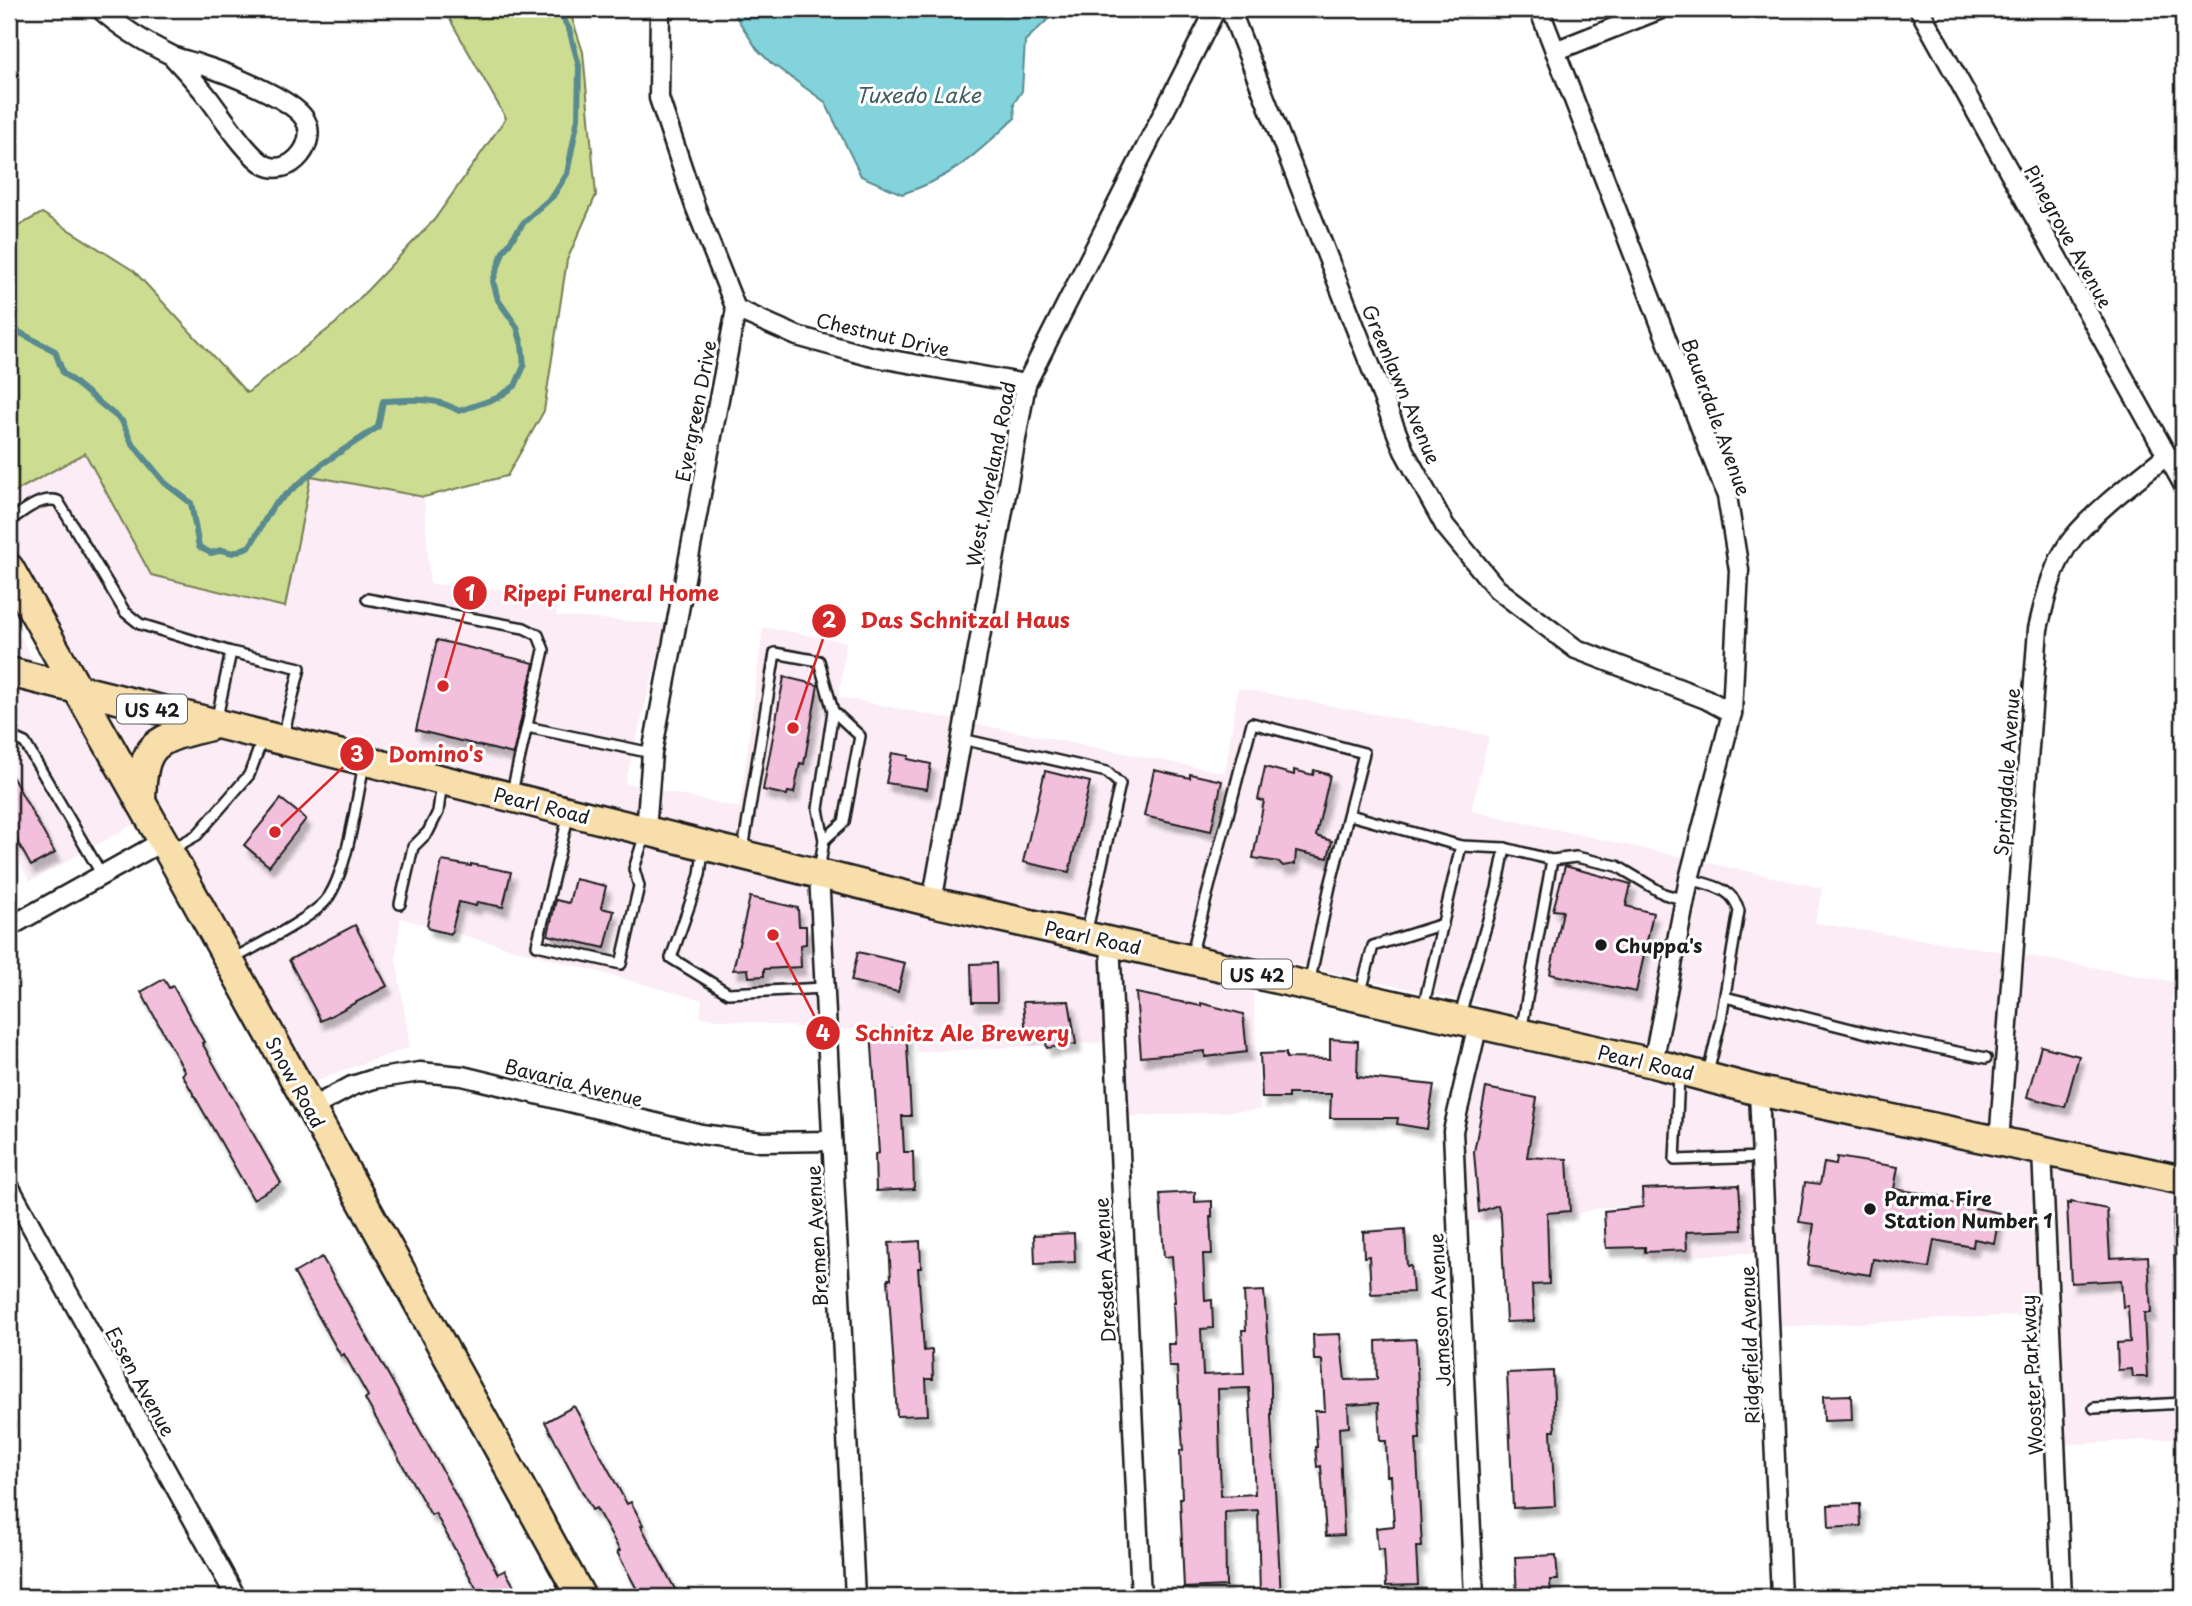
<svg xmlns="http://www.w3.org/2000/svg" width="2192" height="1606" viewBox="0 0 2192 1606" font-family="'Playpen Sans',sans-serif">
<defs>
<filter id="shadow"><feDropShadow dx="4.5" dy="8" stdDeviation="2" flood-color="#0004"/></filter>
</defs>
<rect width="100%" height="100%" fill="#fff"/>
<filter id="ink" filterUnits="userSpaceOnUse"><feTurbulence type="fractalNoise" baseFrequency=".0143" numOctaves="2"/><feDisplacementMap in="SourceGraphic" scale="14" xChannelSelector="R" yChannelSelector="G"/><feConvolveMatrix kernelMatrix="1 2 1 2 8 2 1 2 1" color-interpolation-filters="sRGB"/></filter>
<g filter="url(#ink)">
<g fill="#fbecf5">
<path d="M85,453L151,575L285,607L310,475L424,497L430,584L558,593L556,616L666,624L625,783L740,808L763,627L846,642L839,697L1225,773L1238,688L1489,736L1471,811L1822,888L1815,923L2036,957L2174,982L2171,1005L2183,1008V1438L2055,1445L2049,1314L1769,1327L1766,1252L1642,1259L1640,1206L1604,1207L1568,1216L1455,1222V1115L1483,1005L1251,955L1260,1110L1118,1117L1115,1042L916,1052V1028L825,1030L700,1017L702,1000L400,918L396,958L410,1047L330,1075L311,1084L9,541V496Z"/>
<path d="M9,616L36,665L9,657Z"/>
<path d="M9,688L74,706L138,822L30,881L9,844Z"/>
</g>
<path fill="#ccdc90" stroke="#747c56" stroke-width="2" d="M444,9H569L583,52L596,195L567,260L544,411L507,476L424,497L311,476L285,607L151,575L85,453L9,495V231L42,213L134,271L247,393L336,323L434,220L506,118Z"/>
<path fill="#82d3db" stroke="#598a8f" stroke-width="2" d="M731,9H1059L1025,41L1022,91L1014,103L1015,118C976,154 954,177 902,194L861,176L825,102L771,63L757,49Z"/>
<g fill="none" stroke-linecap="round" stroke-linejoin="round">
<path stroke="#598a8f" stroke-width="6" d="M9,327L55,351L63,373L122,421L132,443L165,483L191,503L199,547L211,553L222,550L233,553L250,546L273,506L322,464L378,427L383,401C411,400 435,396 459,411L497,398L515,386L524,366L522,345L517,327L498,300L493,281L503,252L524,222L553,196L567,174L578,118L579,66L569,29L558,9"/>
</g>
<g fill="#f2bfdd" stroke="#1c1c1c" stroke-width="2" fill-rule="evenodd" filter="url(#shadow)">
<path d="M437,640L534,663L513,754L416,730Z"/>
<path d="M784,677L818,685L804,764L800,763L794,793L788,792L787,795L763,790Z"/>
<path d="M892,753L909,756L908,759L931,764L927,789L886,783Z"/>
<path d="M1265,767L1294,775V770L1313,775L1314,770L1330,775L1316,836L1332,841L1328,858L1296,851L1295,864L1283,866L1279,862L1253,858L1264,801L1258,800Z"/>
<path d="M1154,770L1190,778V774L1222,781L1211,831L1144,816Z"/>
<path d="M9,771L55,853L31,866L9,826Z"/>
<path d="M1045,771L1090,782L1069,872L1023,862Z"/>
<path d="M281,799L306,819L269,866L244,845Z"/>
<path d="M442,861L471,866V864L511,872L503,907L477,902L476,906L459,902L451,934L430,929L427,925Z"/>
<path d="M1565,866L1631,884L1626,906L1653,913L1636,992L1550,974L1563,911L1553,910Z"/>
<path d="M575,879L606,886L601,908L614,911L605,948L548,935L556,900L569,903Z"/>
<path d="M750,897L798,908L799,926H806V944L800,945L801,967L764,969V976L749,977L748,969L733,970Z"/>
<path d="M355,925L387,986L321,1021L289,960Z"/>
<path d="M858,952L905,963L898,992L851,981Z"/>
<path d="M996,963L997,1002H972L971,964Z"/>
<path d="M164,979L169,988L173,986L204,1042L202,1043L281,1183L253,1199L182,1074L185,1072L141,992Z"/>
<path d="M1136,993L1201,1006V1003L1243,1014L1247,1052L1205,1057V1051L1141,1057Z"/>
<path d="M1069,1001L1076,1044L1047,1048L1044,1033L1026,1035L1023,1002Z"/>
<path d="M906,1029L911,1116H902L904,1152H913L914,1189L876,1191L875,1154L879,1153L871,1030Z"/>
<path d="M1330,1039L1358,1041L1357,1077L1434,1085L1427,1129L1397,1124L1398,1118H1330L1331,1094H1288V1098H1262L1260,1054L1286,1053V1058L1330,1059Z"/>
<path d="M2041,1046L2079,1056L2065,1107L2027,1097Z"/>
<path d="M1486,1088L1537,1098L1527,1157L1567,1159L1570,1211L1547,1213L1549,1284L1532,1285L1534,1321L1506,1322L1501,1217L1498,1205L1479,1212L1474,1152Z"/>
<path d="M1837,1157L1898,1167L1894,1189L1940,1196V1201L2000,1213L1994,1243L1974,1239L1973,1247L1934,1240L1929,1268L1873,1259L1870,1275L1808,1265L1814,1224L1799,1222L1805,1182L1820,1184L1824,1163L1836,1165Z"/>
<path d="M1739,1185L1742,1230L1686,1232L1687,1250L1645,1252V1247L1606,1248L1604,1211L1643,1207L1642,1189Z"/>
<path d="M1195,1192V1202L1212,1201V1217H1210L1212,1254H1203L1205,1301L1212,1300L1213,1328L1201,1329L1203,1375L1244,1373L1242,1330H1246L1244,1292L1264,1291L1271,1384V1417L1281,1597H1260L1258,1510L1225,1512L1226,1586L1184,1588L1180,1498H1182L1180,1450H1183L1180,1404H1179L1177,1367H1169L1168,1344H1175L1173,1302H1175L1172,1256L1164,1257L1160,1194ZM1249,1388L1255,1494L1221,1496L1218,1389Z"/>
<path d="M2071,1202L2107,1209L2110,1258L2148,1256L2151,1313H2144L2147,1377H2133L2132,1369L2118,1370L2117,1343L2130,1342L2128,1306L2123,1307L2121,1280L2071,1283L2067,1203L2070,1204Z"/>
<path d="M1405,1229L1407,1266H1411L1413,1292L1371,1294L1369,1256L1364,1257L1363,1232Z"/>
<path d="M1074,1233L1075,1262L1035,1264L1034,1235Z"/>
<path d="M920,1241L921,1268H918L924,1351L932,1350L933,1379H926L928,1415L897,1416L888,1279H891L889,1243Z"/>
<path d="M322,1257L441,1468L498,1574L505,1570L520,1597H481L435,1513L431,1515L365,1399L368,1396L344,1354L341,1356L294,1273Z"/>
<path d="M1340,1334L1345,1380L1377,1379L1376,1341L1416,1339L1420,1439H1416L1422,1547H1416L1418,1585L1386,1586L1384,1549L1378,1550L1376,1528L1394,1526L1391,1476H1387L1386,1441H1380L1378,1403L1348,1405L1349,1427L1339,1428L1344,1535L1326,1536L1321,1466L1317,1467L1315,1447H1317L1315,1411H1325L1322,1360H1314L1313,1335Z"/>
<path d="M1553,1371L1555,1431H1551L1555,1506L1513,1508L1507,1373Z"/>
<path d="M1851,1395L1852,1420L1824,1421L1823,1396Z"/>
<path d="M574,1406L627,1504L631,1502L643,1525L641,1526L676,1591L664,1597H641L617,1552L620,1551L596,1508L592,1510L545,1422Z"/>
<path d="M1860,1504L1861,1526L1829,1528L1828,1505Z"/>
<path d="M1556,1555L1558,1580H1550L1551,1597H1517L1515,1557Z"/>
</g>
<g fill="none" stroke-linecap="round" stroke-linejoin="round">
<g stroke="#1c1c1c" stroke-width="14">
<g id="service">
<path d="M9,521C23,512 40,496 58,501L125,612L140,624L231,652L300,668L283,736"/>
<path d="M367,599L524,628L538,635L544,650L512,792"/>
<path d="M216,722L231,652"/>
<path d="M527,727L652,753"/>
<path d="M9,736L25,743L102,875"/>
<path d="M962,739L1107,772L1120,784L1086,934"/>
<path d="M569,813L537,945L621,964L639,886L634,869L645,834"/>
<path d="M1350,815L1461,846L1505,848L1552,860L1576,857L1617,866L1664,894L1685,900"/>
<path d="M824,840L844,822L860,736L833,711"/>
<path d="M172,849L197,835L249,775L263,738"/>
<path d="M703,850L700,875L671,958L728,993L823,988"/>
<path d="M743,850L775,653L819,661L833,711L818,809L824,840L819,871"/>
<path d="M1689,879C1709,885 1733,887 1739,911L1721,1019L1708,1073"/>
<path d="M400,904L413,847L428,832L438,812L442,782"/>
<path d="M1191,956L1252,723L1364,753L1330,886L1309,984"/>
<path d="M231,960C254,947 313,918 327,899C347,873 357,798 364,764"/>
<path d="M1360,995L1373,946L1443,924"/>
<path d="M1725,997L1879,1036L1986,1058"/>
<path d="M1423,1008L1461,846"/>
<path d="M1460,1015L1497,889L1505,848"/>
<path d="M1521,1032L1552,860"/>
<path d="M1679,1075L1675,1160L1764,1157"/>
<path d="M2183,1187L2179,1221L2183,1334"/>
<path d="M2094,1408L2183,1403"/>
</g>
</g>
<g stroke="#1c1c1c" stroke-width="23">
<g id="minor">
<path d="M100,9C120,27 146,43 171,55C180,60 191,61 201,65C224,72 291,98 304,118C320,141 291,178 265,165C247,155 221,114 207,96C196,82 184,69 172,56"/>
<path d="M1230,9L1404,451L1445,526L1497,589L1576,649L1706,699L1732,713"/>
<path d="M1539,9L1727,496L1739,570L1732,713L1689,879L1653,1063"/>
<path d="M1919,9L2183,484"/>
<path d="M1555,51L1661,9"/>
<path d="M736,309L797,336L869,356L1026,384"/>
<path d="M646,831L652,753L736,309L695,206L659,98L660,9"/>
<path d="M819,873L855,1597"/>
<path d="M932,902L1026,384L1216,9"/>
<path d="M9,927L163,841"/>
<path d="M1110,941L1141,1597"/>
<path d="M1759,1091L1781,1597"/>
<path d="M311,1108L352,1086L374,1079L420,1072L462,1076L701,1134L761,1142L832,1141"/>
<path d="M1999,1142L2038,629C2045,599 2053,562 2073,538C2100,506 2135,481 2167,455"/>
<path d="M2042,1151L2062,1597"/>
<path d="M9,1186L236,1597"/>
<path d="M1474,1597L1453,1131L1478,1024"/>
</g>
</g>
<g stroke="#1c1c1c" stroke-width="33">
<g id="primary">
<path d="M9,568L163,841L581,1597"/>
<path d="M9,672L932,902L1653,1063L1759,1091L2183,1180"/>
<path d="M141,802C142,742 155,739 210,726"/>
</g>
</g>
<use href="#service" stroke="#fff" stroke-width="9"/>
<use href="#minor" stroke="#fff" stroke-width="18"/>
<use href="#primary" stroke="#f8deab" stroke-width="28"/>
</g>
</g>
<g fill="#1c1c1c" stroke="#fff" stroke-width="2.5">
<circle cx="1601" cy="945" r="7"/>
<circle cx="1870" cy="1209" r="7"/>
</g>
<g text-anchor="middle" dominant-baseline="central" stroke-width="6" stroke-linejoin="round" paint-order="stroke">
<g fill="#fff" stroke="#606060" stroke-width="2">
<rect x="117" y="694.5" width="70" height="29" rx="5"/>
<rect x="1222" y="959.5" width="70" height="29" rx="5"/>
</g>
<g font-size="18" font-weight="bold" fill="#1c1c1c">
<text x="152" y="709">US 42</text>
<text x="1257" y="974">US 42</text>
</g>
<g font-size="19" fill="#1c1c1c" stroke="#fff">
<text transform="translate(2069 236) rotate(61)">Pinegrove Avenue</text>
<text transform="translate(883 334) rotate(13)">Chestnut Drive</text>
<text transform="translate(1402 384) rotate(67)">Greenlawn Avenue</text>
<text transform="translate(695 411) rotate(-79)">Evergreen Drive</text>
<text transform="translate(1717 417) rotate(70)">Bauerdale Avenue</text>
<text transform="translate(990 474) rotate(-79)">West Moreland Road</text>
<text transform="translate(2006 772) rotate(-86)">Springdale Avenue</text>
<text transform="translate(542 805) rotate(14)">Pearl Road</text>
<text transform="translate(1093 937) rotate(12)">Pearl Road</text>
<text transform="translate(1646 1062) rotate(13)">Pearl Road</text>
<text transform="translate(296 1082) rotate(61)">Snow Road</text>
<text transform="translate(574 1082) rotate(14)">Bavaria Avenue</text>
<text transform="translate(816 1236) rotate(-93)">Bremen Avenue</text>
<text transform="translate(1104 1270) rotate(-93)">Dresden Avenue</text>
<text transform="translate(1439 1310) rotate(-93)">Jameson Avenue</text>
<text transform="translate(1749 1345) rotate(-92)">Ridgefield Avenue</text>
<text transform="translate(2031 1375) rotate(-93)">Wooster Parkway</text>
<text transform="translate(141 1381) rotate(61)">Essen Avenue</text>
</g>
<g font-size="19" font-weight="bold" fill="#1c1c1c" stroke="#fff" text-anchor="start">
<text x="1615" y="945">Chuppa's</text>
<text x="1884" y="1198">Parma Fire<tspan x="1884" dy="22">Station Number 1</tspan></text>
</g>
<g font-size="21" font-style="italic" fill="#405c5f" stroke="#fff">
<text x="918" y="94">Tuxedo Lake</text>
</g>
</g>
<path fill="none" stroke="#d62828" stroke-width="2.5" d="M443 686L470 593M793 728L829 621M275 832L357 754M773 935L823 1033"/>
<g fill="#d62828" stroke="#fff" stroke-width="2.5">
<circle cx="443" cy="686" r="7"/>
<circle cx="793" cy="728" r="7"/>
<circle cx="275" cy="832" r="7"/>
<circle cx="773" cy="935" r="7"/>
<circle cx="470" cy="593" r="18"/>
<circle cx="829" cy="621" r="18"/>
<circle cx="357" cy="754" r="18"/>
<circle cx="823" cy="1033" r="18"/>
</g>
<g font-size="21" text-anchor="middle" font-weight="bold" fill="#fff">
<text x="470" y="601">1</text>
<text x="829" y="628">2</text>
<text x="357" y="762">3</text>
<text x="823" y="1041">4</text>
</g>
<g font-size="21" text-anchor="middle" font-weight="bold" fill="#d62828" stroke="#fff" stroke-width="6" stroke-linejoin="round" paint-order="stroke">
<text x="611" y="601">Ripepi Funeral Home</text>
<text x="965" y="628">Das Schnitzal Haus</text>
<text x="436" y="762">Domino's</text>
<text x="962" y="1041">Schnitz Ale Brewery</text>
</g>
<rect width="2192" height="1606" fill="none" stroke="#fff" stroke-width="35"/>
<rect x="18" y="18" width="2157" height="1571" fill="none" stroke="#1c1c1c" stroke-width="2.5" filter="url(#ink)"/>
</svg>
